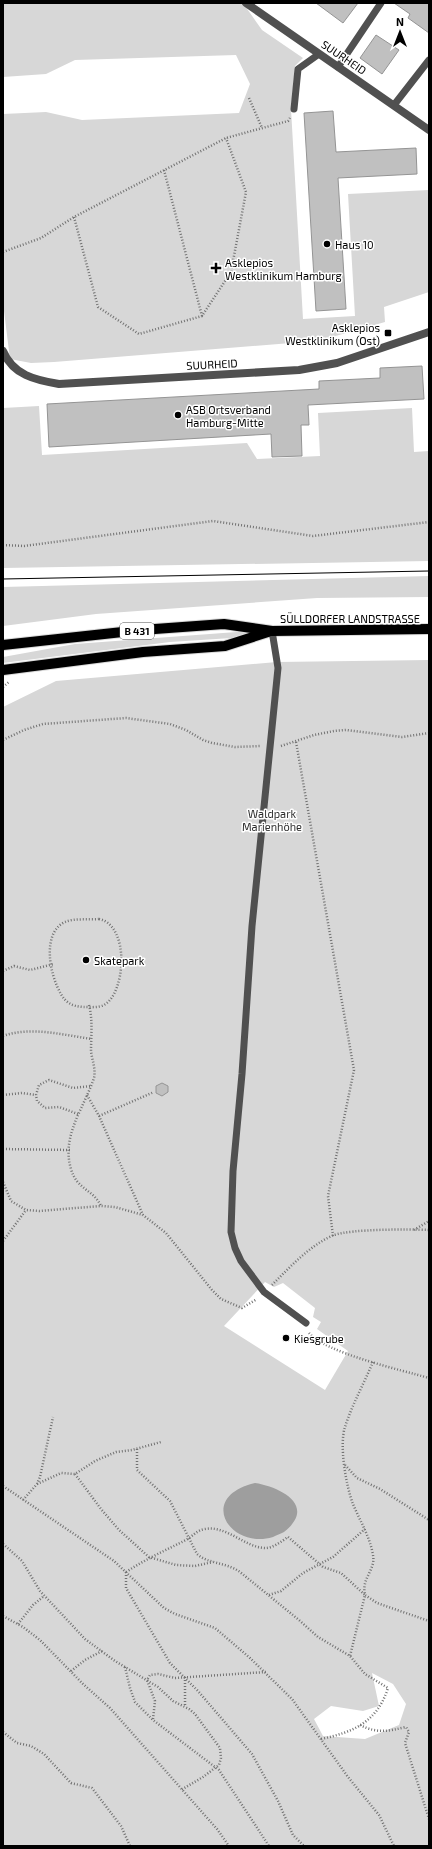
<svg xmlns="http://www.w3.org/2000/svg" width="432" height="1849" viewBox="0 0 432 1849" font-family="'Exo 2',sans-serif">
<rect width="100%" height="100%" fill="#fff"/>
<g fill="#d7d7d7" fill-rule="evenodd">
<path d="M3,3H243L262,30L303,58L295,66L291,109L303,319L355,316L348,194L429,190V292L384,307L385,322L332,337L291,343L54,362L31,363L10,359L3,303V114L46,112L82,120L239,113L250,84L236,55L75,60L46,74L3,77Z"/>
<path d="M39,406L42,455L247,443L257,459L320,456L318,413L412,408L414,452L429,451V561L3,568V408Z"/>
<path d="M429,576V597L317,598L96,614L3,626V587Z"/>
<path d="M250,631L253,632L247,637L170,642L3,663V657L75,644Z"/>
<path d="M429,660V1846H3V707L56,681L277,662ZM265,1282L274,1287L283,1283L315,1308L313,1317L321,1322L317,1329L348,1351L325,1390L224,1326ZM372,1673L393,1684L406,1704L399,1725L365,1739L323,1736L314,1719L331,1706L363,1711L379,1706Z"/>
</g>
<path fill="#9e9e9e" d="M255,1483C281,1487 317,1506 284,1532C281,1534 276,1535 273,1537C230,1550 196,1497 255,1483Z"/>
<g fill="#c0c0c0" stroke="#949494">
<path d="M316,3H358L343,23Z"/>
<path d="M394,3H429V33L408,18L410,14Z"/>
<path d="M376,35L399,50L382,74L360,58Z"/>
<path d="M333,111L336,152L416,148L417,174L338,178L346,309L316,311L304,113Z"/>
<path d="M422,366L424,399L308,405L309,425H301L302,456L272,457L271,434L49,447L47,404L319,389V381L380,378V368Z"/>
<path d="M162,1083L168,1086V1092L162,1096L156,1093V1086Z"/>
</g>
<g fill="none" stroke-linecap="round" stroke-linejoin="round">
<g stroke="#dbdbdb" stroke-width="12">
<g id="primary">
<path d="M3,645L141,630L224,624L272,631L429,629"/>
<path d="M3,670L143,652L225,646L268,632"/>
</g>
</g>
<g stroke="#727272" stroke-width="2.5" stroke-dasharray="1 2" stroke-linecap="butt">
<path d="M249,98L262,128"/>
<path d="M164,170L202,316"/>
<path d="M74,217L98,307L139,334L202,316L231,272L246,192L226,138"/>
<path d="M3,252L41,238L74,217L226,138L288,121L290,118"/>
<path d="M3,545L24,546L213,521L313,536L429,522"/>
<path d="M3,687L9,682"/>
<path d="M3,740L24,730L43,724L126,718L170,724L186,730L203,740L212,743L235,747L260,746"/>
<path d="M296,742L354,1070L328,1196L333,1236"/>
<path d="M281,746L314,735L334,731L346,730L402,737L429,733"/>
<path d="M99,919C130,925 126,993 104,1005C98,1008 89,1007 83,1007C72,1006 66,1003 61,994C50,976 41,933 65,922C74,918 89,920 99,919Z"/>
<path d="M3,971L14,966L30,970L54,964"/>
<path d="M89,1005C93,1020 91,1036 91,1051C92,1060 96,1069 94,1078C84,1108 61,1136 71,1169C77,1190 93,1189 101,1206"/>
<path d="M3,1036C31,1026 63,1035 92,1039"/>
<path d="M3,1095L22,1093L36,1095"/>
<path d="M87,1095L99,1116L143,1215"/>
<path d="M78,1114L59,1107L45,1108L37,1101L36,1095L39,1085L49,1080L73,1088L91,1086"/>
<path d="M99,1116L154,1092"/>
<path d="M3,1149L70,1150"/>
<path d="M3,1182L11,1201L26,1210L39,1211L101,1206L115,1207L143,1215L166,1233L212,1290L221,1299L242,1308L257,1299"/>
<path d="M414,1230L429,1221"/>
<path d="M3,1241L26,1210"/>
<path d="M272,1285C290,1267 310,1245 334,1235C352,1229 408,1229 429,1230"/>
<path d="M309,1333C326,1353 401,1370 429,1378"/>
<path d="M373,1362C364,1383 352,1405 345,1427C339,1445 346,1486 353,1504C360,1521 370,1537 373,1555C376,1570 361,1578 365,1595L377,1603L429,1621"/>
<path d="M137,1449V1470L170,1501L197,1554C208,1564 226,1562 240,1572L299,1620L318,1637L350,1656L365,1674L388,1688C377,1722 354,1732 321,1739"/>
<path d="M345,1465L357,1478L380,1489L429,1520"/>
<path d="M75,1474L101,1509L119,1530L149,1557L176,1565L195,1566L213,1562"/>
<path d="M37,1484L61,1473L75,1474L95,1461L116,1452L132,1450L161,1442"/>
<path d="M3,1486L114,1561L164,1608L175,1614L215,1628L250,1658L292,1699L348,1777L379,1815L394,1846"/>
<path d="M23,1500L37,1484L40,1477L53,1417"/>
<path d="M3,1544L22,1561L40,1591L85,1639L115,1661L158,1687L173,1701L189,1709L195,1714L220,1748L221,1758L219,1765L203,1777L181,1790"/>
<path d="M126,1572C146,1559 166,1550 186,1540C193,1536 197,1530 205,1529C227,1525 245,1548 266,1548C273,1548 282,1541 288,1537L323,1567L341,1573L365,1595L350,1656"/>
<path d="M126,1572V1588L170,1663L198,1691L252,1754L278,1801L293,1835L304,1846"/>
<path d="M269,1595L281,1591L303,1573L333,1557L365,1529"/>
<path d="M3,1616L23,1627L40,1640L83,1684L110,1708L217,1829L229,1846"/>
<path d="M18,1624L33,1605L44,1596"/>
<path d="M125,1667L130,1688L135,1702L153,1720L219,1770L269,1846"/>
<path d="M71,1671L85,1660L102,1651"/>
<path d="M185,1677V1707"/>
<path d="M153,1719L155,1701L147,1680L150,1675L158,1674L175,1678L266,1672"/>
<path d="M360,1725C378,1734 388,1731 406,1727L409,1732L405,1743L429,1819"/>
<path d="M3,1732L17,1743L31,1746L44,1754L71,1783L92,1788L121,1826L130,1846"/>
</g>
<g stroke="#505050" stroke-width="7">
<path d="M338,67L381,3"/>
<path d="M394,105L429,60"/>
<path d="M294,109L298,69L319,54"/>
<path d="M272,631L278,668L252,926L242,1074L233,1171L231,1232L235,1248L241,1261L264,1292L306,1323"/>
</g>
<g stroke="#505050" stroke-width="8">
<path d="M246,3L429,130"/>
<path d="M3,351C13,375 35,380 59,384L299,370L337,363L429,332"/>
</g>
<use href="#primary" stroke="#000" stroke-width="10"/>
<path stroke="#000" stroke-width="1" d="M3,579L429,571"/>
</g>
<g fill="#000" stroke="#fff" stroke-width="1.5">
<circle cx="327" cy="244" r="4"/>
<path d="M214 262h4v4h4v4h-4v4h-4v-4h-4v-4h4z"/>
<rect x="384" y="329" width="8" height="8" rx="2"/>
<circle cx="178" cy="415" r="4"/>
<circle cx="86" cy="960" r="4"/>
<circle cx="286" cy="1338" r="4"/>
</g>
<g text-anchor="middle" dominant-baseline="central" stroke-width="3" stroke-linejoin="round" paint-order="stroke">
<rect fill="#fff" stroke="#4c4c4c" stroke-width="1" x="120" y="623" width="34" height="16" rx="3"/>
<g font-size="10" font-weight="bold" fill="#000">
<text x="137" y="631">B 431</text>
</g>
<g font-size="11" fill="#000" stroke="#fff">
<text transform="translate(344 57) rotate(34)">SUURHEID</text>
<text transform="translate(212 364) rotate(-3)">SUURHEID</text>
<text x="350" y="618">SÜLLDORFER LANDSTRASSE</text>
</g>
<g font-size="11" fill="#000" stroke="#fff" text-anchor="start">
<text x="335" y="244">Haus 10</text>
<text x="225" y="262">Asklepios<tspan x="225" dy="13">Westklinikum Hamburg</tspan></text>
<text x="380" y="327" text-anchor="end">Asklepios<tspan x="380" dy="13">Westklinikum (Ost)</tspan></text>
<text x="186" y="409">ASB Ortsverband<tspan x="186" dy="13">Hamburg-Mitte</tspan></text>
<text x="94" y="960">Skatepark</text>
<text x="294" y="1338">Kiesgrube</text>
</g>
<g font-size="11" fill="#2e2e2e" stroke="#fff">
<text x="272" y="813">Waldpark<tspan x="272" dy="13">Marienhöhe</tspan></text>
</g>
</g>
<rect width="432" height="1849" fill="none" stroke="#000000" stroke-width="8"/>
<g transform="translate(400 32)" stroke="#ffffff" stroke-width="3" paint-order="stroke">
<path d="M0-3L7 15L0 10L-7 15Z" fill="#000000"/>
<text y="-6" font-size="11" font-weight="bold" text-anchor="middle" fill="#000000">N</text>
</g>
</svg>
